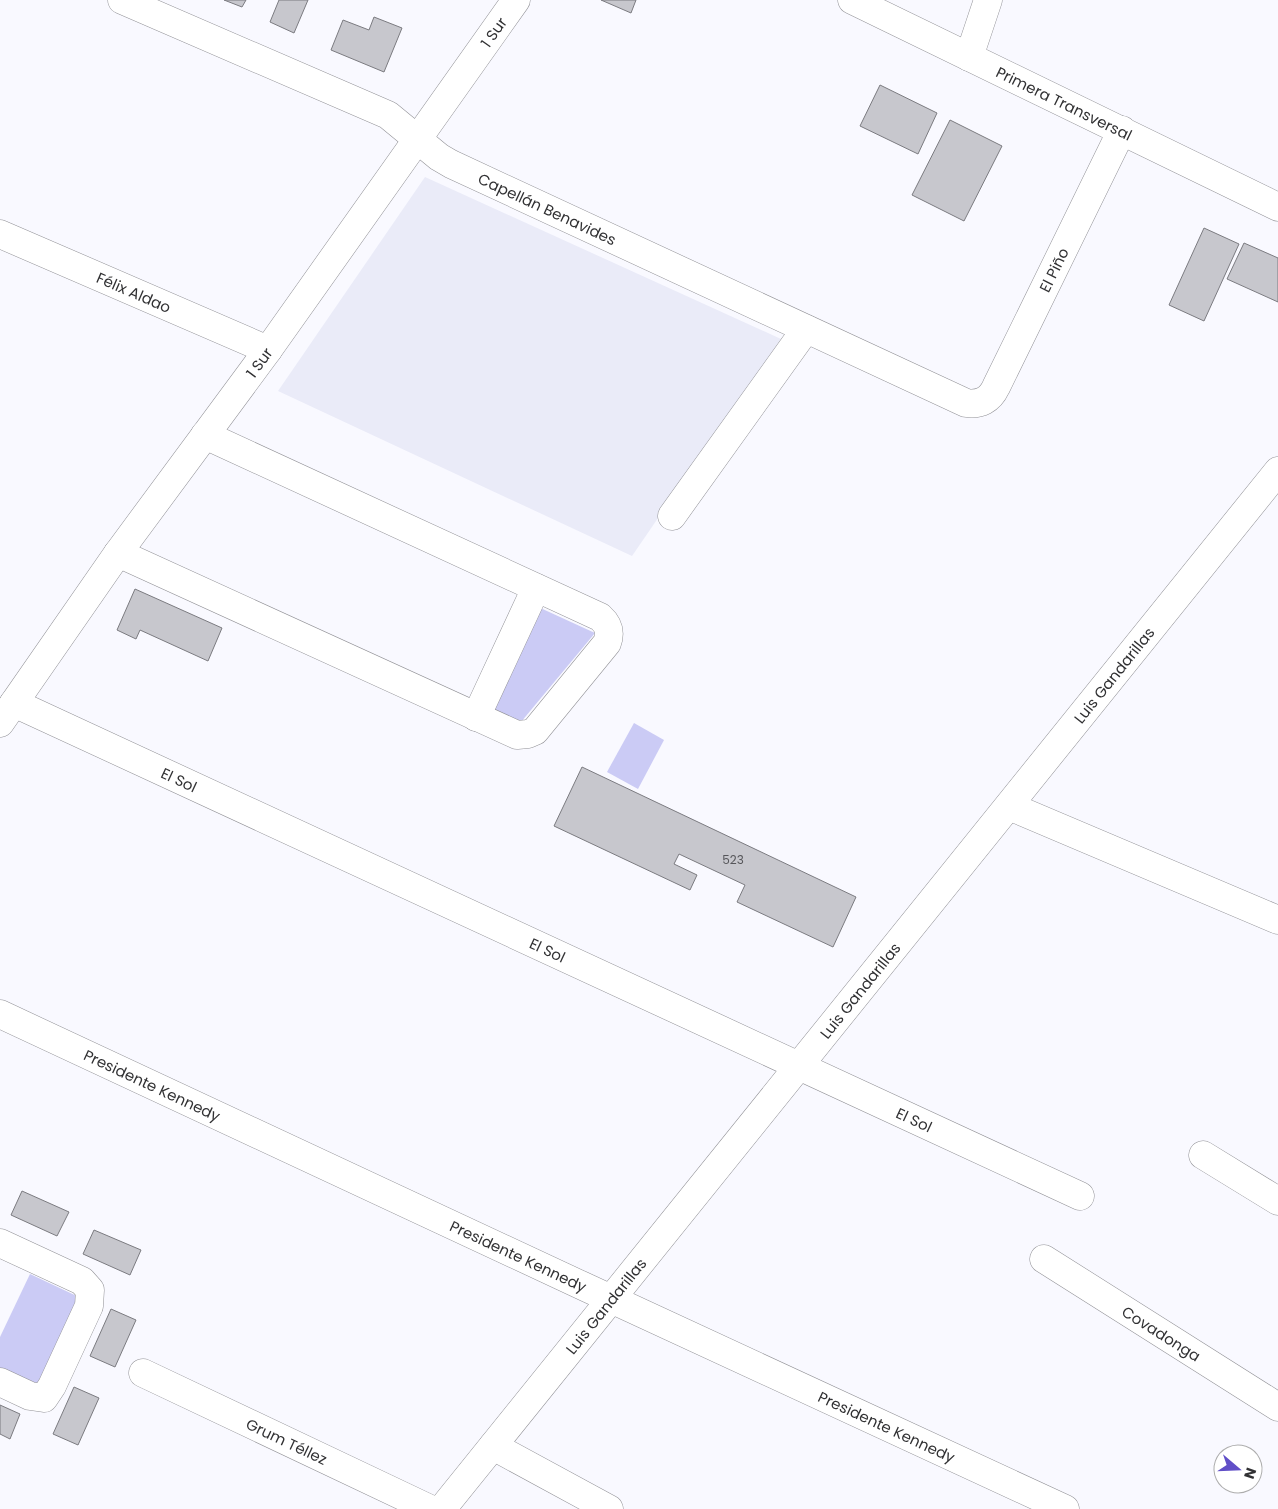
<svg xmlns="http://www.w3.org/2000/svg" width="1278" height="1509" viewBox="0 0 1278 1509" font-family="Poppins,sans-serif">
<rect width="100%" height="100%" fill="#f9f9ff"/>
<path fill="#eaebf8" d="M425,177L781,339L632,556L278,391Z"/>
<g fill="#cbcbf5">
<path d="M536,606L595,633L516,728L484,714Z"/>
<path d="M634,723L664,740L638,789L607,772Z"/>
<path d="M30,1274L83,1299L39,1390L0,1371V1337Z"/>
</g>
<g fill="#c7c7cd" stroke="#7b7b80">
<path d="M224,0H246L242,7Z"/>
<path d="M279,0H308L294,33L270,22Z"/>
<path d="M601,0H636L631,13Z"/>
<path d="M374,17L402,28L384,72L331,50L343,20L369,30Z"/>
<path d="M880,85L937,113L918,154L860,126Z"/>
<path d="M950,120L1002,146L964,221L912,195Z"/>
<path d="M1204,228L1239,244L1204,321L1169,305Z"/>
<path d="M1244,243L1278,258V302L1227,279Z"/>
<path d="M135,589L222,628L208,661L140,630L136,639L117,630Z"/>
<path d="M582,767L856,897L833,947L737,902L745,885L679,854L674,864L697,875L690,890L554,826Z"/>
<path d="M22,1191L69,1212L57,1236L11,1215Z"/>
<path d="M94,1230L141,1250L130,1275L83,1254Z"/>
<path d="M111,1309L136,1320L115,1367L90,1356Z"/>
<path d="M74,1387L99,1398L78,1445L53,1434Z"/>
<path d="M0,1405L20,1414L10,1439L0,1434Z"/>
</g>
<g fill="none" stroke-linecap="round" stroke-linejoin="round">
<g stroke="#929297" stroke-width="29">
<g id="minor">
<path id="s1" d="M122,0L388,115L439,157L451,164L966,403C980,405 990,400 996,387L1122,130"/>
<path d="M969,57L988,0"/>
<path id="s2" d="M0,234L268,350"/>
<path d="M672,516L806,329"/>
<path d="M118,553L517,735L528,734L535,731L607,643C611,632 609,625 600,617L205,435"/>
<path id="s3" d="M14,703L1080,1196"/>
<path d="M476,717L536,588"/>
<path d="M1009,806L1278,920"/>
<path id="s4" d="M0,1014L583,1286L1065,1509"/>
<path d="M1203,1155L1278,1201"/>
<path d="M0,1243L82,1281L90,1290L89,1306L52,1386L44,1398L30,1396L0,1382"/>
<path id="s5" d="M1044,1259L1278,1407"/>
<path id="s6" d="M143,1373L430,1509"/>
<path d="M493,1446L609,1509"/>
</g>
</g>
<g stroke="#929297" stroke-width="29">
<g id="tertiary">
<path id="s7" d="M852,0L1278,207"/>
<path id="s8" d="M0,723L118,553L268,350L516,0"/>
<path id="s9" d="M442,1509L1278,471"/>
</g>
</g>
<use href="#minor" stroke="#fff" stroke-width="28"/>
<use href="#tertiary" stroke="#fff" stroke-width="28"/>
</g>
<g text-anchor="middle" dominant-baseline="central" stroke-width="4" stroke-linejoin="round" paint-order="stroke">
<g font-size="12" fill="#56565a">
<text x="733" y="859">523</text>
</g>
<g font-size="15" fill="#313133" stroke="#fff">
<text stroke="none"><textPath href="#s8" startOffset="849">1 Sur</textPath></text>
<text stroke="none"><textPath href="#s7" startOffset="236">Primera Transversal</textPath></text>
<text stroke="none"><textPath href="#s1" startOffset="476">Capellán Benavides</textPath></text>
<text stroke="none"><textPath href="#s1" startOffset="1105">El Piño</textPath></text>
<text stroke="none"><textPath href="#s2" startOffset="146">Félix Aldao</textPath></text>
<text stroke="none"><textPath href="#s8" startOffset="444">1 Sur</textPath></text>
<text stroke="none"><textPath href="#s9" startOffset="1071">Luis Gandarillas</textPath></text>
<text stroke="none"><textPath href="#s3" startOffset="182">El Sol</textPath></text>
<text stroke="none"><textPath href="#s3" startOffset="588">El Sol</textPath></text>
<text stroke="none"><textPath href="#s9" startOffset="666">Luis Gandarillas</textPath></text>
<text stroke="none"><textPath href="#s4" startOffset="168">Presidente Kennedy</textPath></text>
<text stroke="none"><textPath href="#s3" startOffset="992">El Sol</textPath></text>
<text stroke="none"><textPath href="#s4" startOffset="572">Presidente Kennedy</textPath></text>
<text stroke="none"><textPath href="#s9" startOffset="261">Luis Gandarillas</textPath></text>
<text stroke="none"><textPath href="#s5" startOffset="139">Covadonga</textPath></text>
<text stroke="none"><textPath href="#s4" startOffset="978">Presidente Kennedy</textPath></text>
<text stroke="none"><textPath href="#s6" startOffset="159">Grum Téllez</textPath></text>
</g>
</g>
<g transform="translate(1238 1469) rotate(109)"><circle r="24" fill="#ffffff" stroke="#adadad"/>
<path d="M0-4L9 19L0 12L-9 19Z" fill="#604ec7"/>
<text y="-8" font-size="14" font-weight="bold" text-anchor="middle" fill="#313133">N</text>
</g>
</svg>
